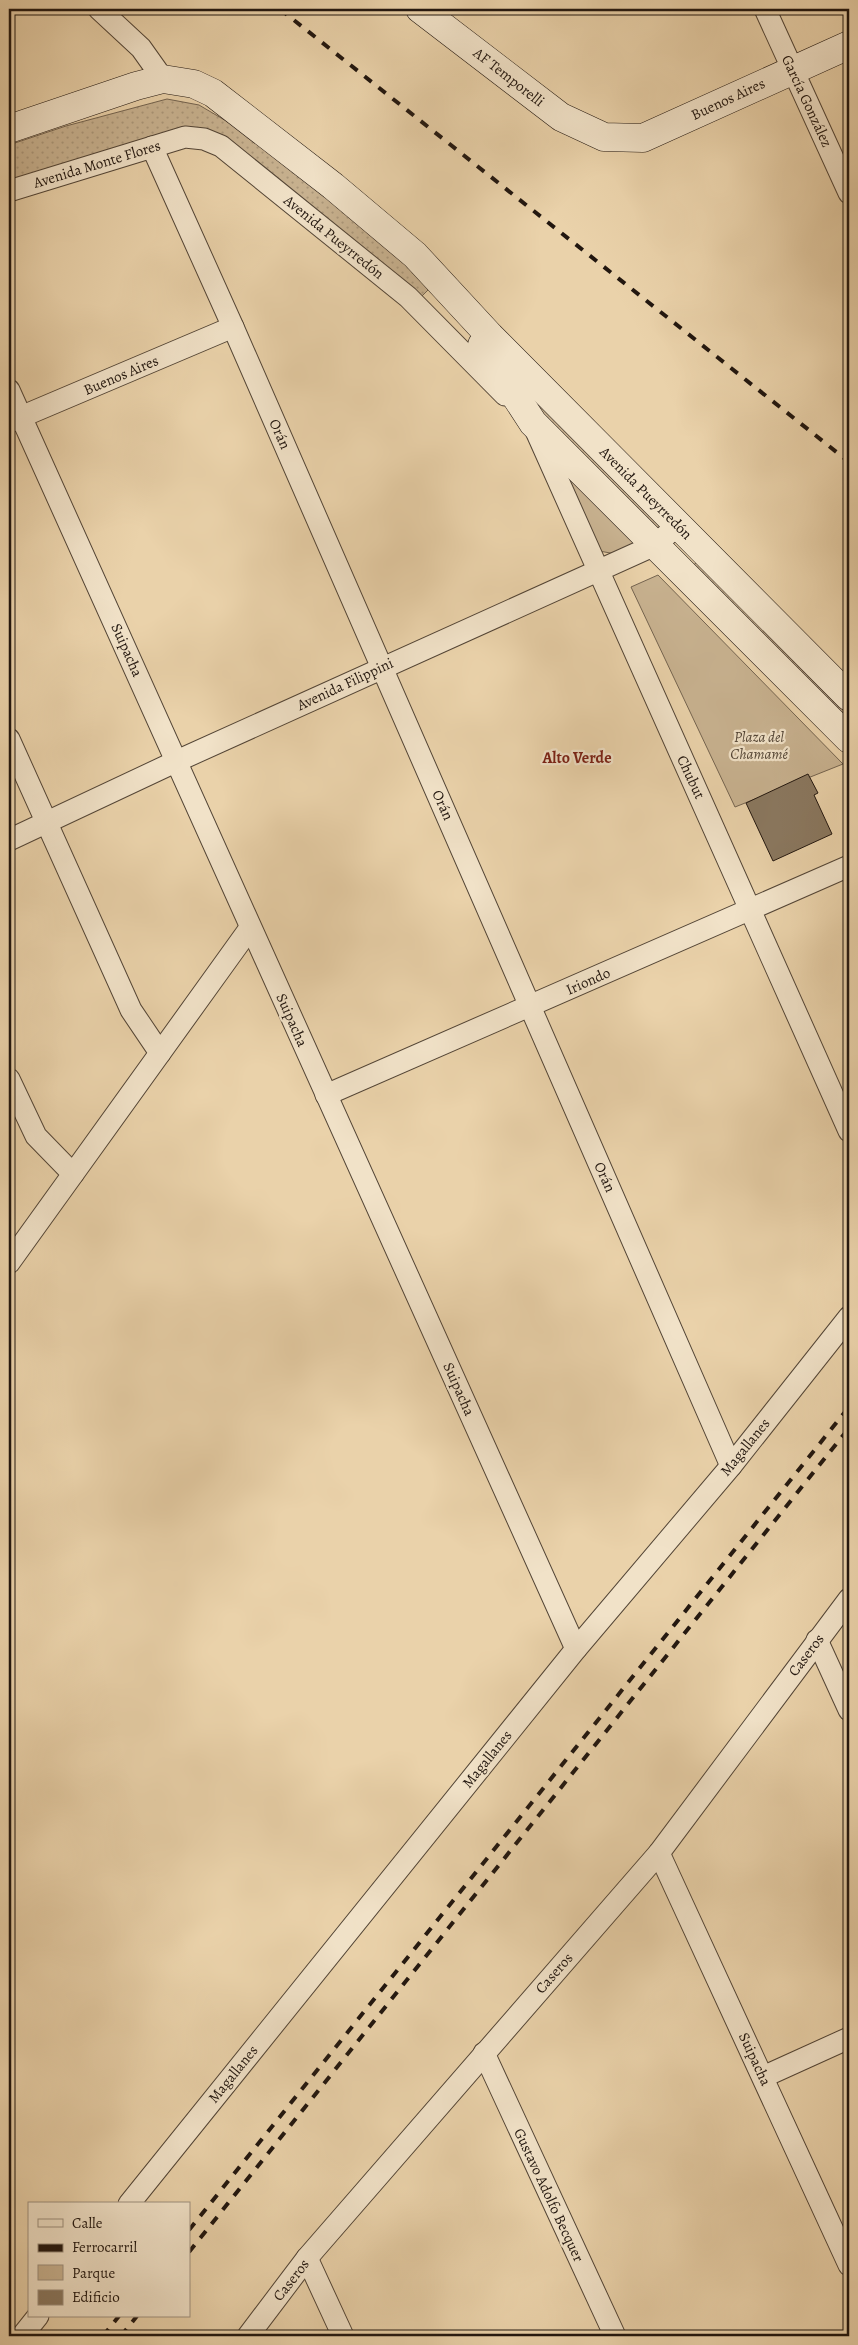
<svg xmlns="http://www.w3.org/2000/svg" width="858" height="2345" viewBox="0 0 858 2345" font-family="Alegreya,serif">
<defs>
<pattern id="grass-dots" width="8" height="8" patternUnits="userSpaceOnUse" patternTransform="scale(1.25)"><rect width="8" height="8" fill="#c8b290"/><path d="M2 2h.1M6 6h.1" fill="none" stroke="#ac987b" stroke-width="1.8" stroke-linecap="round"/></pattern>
</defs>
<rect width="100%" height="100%" fill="#ead2aa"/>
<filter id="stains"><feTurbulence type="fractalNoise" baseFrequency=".004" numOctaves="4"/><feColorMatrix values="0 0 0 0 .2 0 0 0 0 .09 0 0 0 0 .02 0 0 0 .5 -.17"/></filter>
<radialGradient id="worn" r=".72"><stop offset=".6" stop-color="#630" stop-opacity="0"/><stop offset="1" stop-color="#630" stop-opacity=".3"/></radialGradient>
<g fill="url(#grass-dots)" stroke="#746450">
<path d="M167,99L199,105L267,145L427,281L428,290L422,296L217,138L9,183V145L66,126Z"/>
<path d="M530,394L664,529L657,536L523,401Z"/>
<path d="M697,562L849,715V728L690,568Z"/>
</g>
<g fill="#c8b290" stroke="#746450">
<path d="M571,474L641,541L616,554L599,551L566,478Z"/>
<path d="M658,575L843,764L735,807L631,587Z"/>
</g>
<path fill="#8a7860" stroke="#21160f" d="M808,774L818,793L814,795L832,834L773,861L746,803Z"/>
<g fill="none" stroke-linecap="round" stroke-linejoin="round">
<g stroke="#534536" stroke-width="23">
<g id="street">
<path d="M99,9L141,48L163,79"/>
<path d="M765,9L849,193"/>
<path d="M152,147L233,327L731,1466"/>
<path d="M9,191L185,137L204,139L221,146L408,297L505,395"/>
<path d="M9,390L576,1649"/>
<path d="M9,422L233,327"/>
<path d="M536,431L849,1131"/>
<path d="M9,739L131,1010L160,1053"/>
<path d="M9,840L177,761L655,545L678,525"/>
<path d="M9,1079L36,1136L73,1174"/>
<path d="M326,1095L849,866"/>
<path d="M9,1263L250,928"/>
<path d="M817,1640L849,1710"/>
<path d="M659,1853L849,2265"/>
<path d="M484,2053L615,2336"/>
<path d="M763,2077L849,2038"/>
<path d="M129,2204L576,1649L731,1466L849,1317"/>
<path d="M307,2258L343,2336"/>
<path d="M22,2336L38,2316"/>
<path d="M248,2336L307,2258L659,1853L849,1599"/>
</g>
</g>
<g stroke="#21160f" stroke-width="29">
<g id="secondary">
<path d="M420,9L561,117L604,137L643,138L849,45"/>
<path d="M9,129L136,86L163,79L194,84L213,93L333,186L415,255L490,336L849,697"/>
<path d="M482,345L533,423L849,739"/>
</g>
</g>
<use href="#street" stroke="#f1e2c8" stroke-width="21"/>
<use href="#secondary" stroke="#f1e2c8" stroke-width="28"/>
<g stroke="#21160f" stroke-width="4" stroke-dasharray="9 9" stroke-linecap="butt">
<path d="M280,9L849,462"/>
<path d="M189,2230L849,1407"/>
<path d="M189,2252L849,1428"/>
<path d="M103,2336L119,2316"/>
<path d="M121,2336L137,2316"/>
</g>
</g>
<g text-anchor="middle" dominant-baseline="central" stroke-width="4.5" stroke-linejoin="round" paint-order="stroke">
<g font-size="15" fill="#21160f" stroke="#f1e2c8">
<text transform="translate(509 77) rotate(38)">AF Temporelli</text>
<text transform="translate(728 99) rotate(-25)">Buenos Aires</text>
<text transform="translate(807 101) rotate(65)">García González</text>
<text transform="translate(97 164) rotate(-17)">Avenida Monte Flores</text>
<text transform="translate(334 237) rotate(39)">Avenida Pueyrredón</text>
<text transform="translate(121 375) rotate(-23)">Buenos Aires</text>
<text transform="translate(280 434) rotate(66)">Orán</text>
<text transform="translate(646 493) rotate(45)">Avenida Pueyrredón</text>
<text transform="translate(127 650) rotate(66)">Suipacha</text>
<text transform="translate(345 684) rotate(-25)">Avenida Filippini</text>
<text transform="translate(691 777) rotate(65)">Chubut</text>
<text transform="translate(443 805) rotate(66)">Orán</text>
<text transform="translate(588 981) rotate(-24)">Iriondo</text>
<text transform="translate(292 1020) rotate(66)">Suipacha</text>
<text transform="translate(605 1177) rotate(66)">Orán</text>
<text transform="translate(459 1389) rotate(66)">Suipacha</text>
<text transform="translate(745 1447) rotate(-51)">Magallanes</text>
<text transform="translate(806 1655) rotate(-53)">Caseros</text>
<text transform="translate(487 1759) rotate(-51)">Magallanes</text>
<text transform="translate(554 1973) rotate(-49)">Caseros</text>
<text transform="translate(755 2059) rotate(65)">Suipacha</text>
<text transform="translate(233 2074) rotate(-51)">Magallanes</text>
<text transform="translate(549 2195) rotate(65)">Gustavo Adolfo Becquer</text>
<text transform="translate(291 2280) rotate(-52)">Caseros</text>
</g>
<g font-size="15" font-style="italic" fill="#534536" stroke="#f1e2c8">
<text x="759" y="737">Plaza del<tspan x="759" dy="17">Chamamé</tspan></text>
</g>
<g font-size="16" font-weight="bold" fill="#7a1f14" stroke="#f1e2c8">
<text x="577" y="758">Alto Verde</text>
</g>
</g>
<rect width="858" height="2345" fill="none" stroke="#ead2aa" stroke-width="30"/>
<rect x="10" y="10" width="838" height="2325" fill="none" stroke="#21160f" stroke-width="2.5"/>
<rect x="15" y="15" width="828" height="2315" fill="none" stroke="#21160f"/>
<rect x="28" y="2202" width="162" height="115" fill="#f1e2c8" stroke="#9e907e"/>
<rect x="38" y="2219" width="25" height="8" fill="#f1e2c8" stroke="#9e907e"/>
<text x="72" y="2228" font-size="15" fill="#21160f">Calle</text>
<rect x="38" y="2244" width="25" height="8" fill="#21160f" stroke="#9e907e"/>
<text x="72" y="2252" font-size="15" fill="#21160f">Ferrocarril</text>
<rect x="38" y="2265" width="25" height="15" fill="#c8b290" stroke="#9e907e"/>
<text x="72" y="2278" font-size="15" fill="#21160f">Parque</text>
<rect x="38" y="2290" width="25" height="15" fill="#8a7860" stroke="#9e907e"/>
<text x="72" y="2302" font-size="15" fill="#21160f">Edificio</text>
<rect width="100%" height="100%" filter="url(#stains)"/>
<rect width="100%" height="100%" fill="url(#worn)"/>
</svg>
